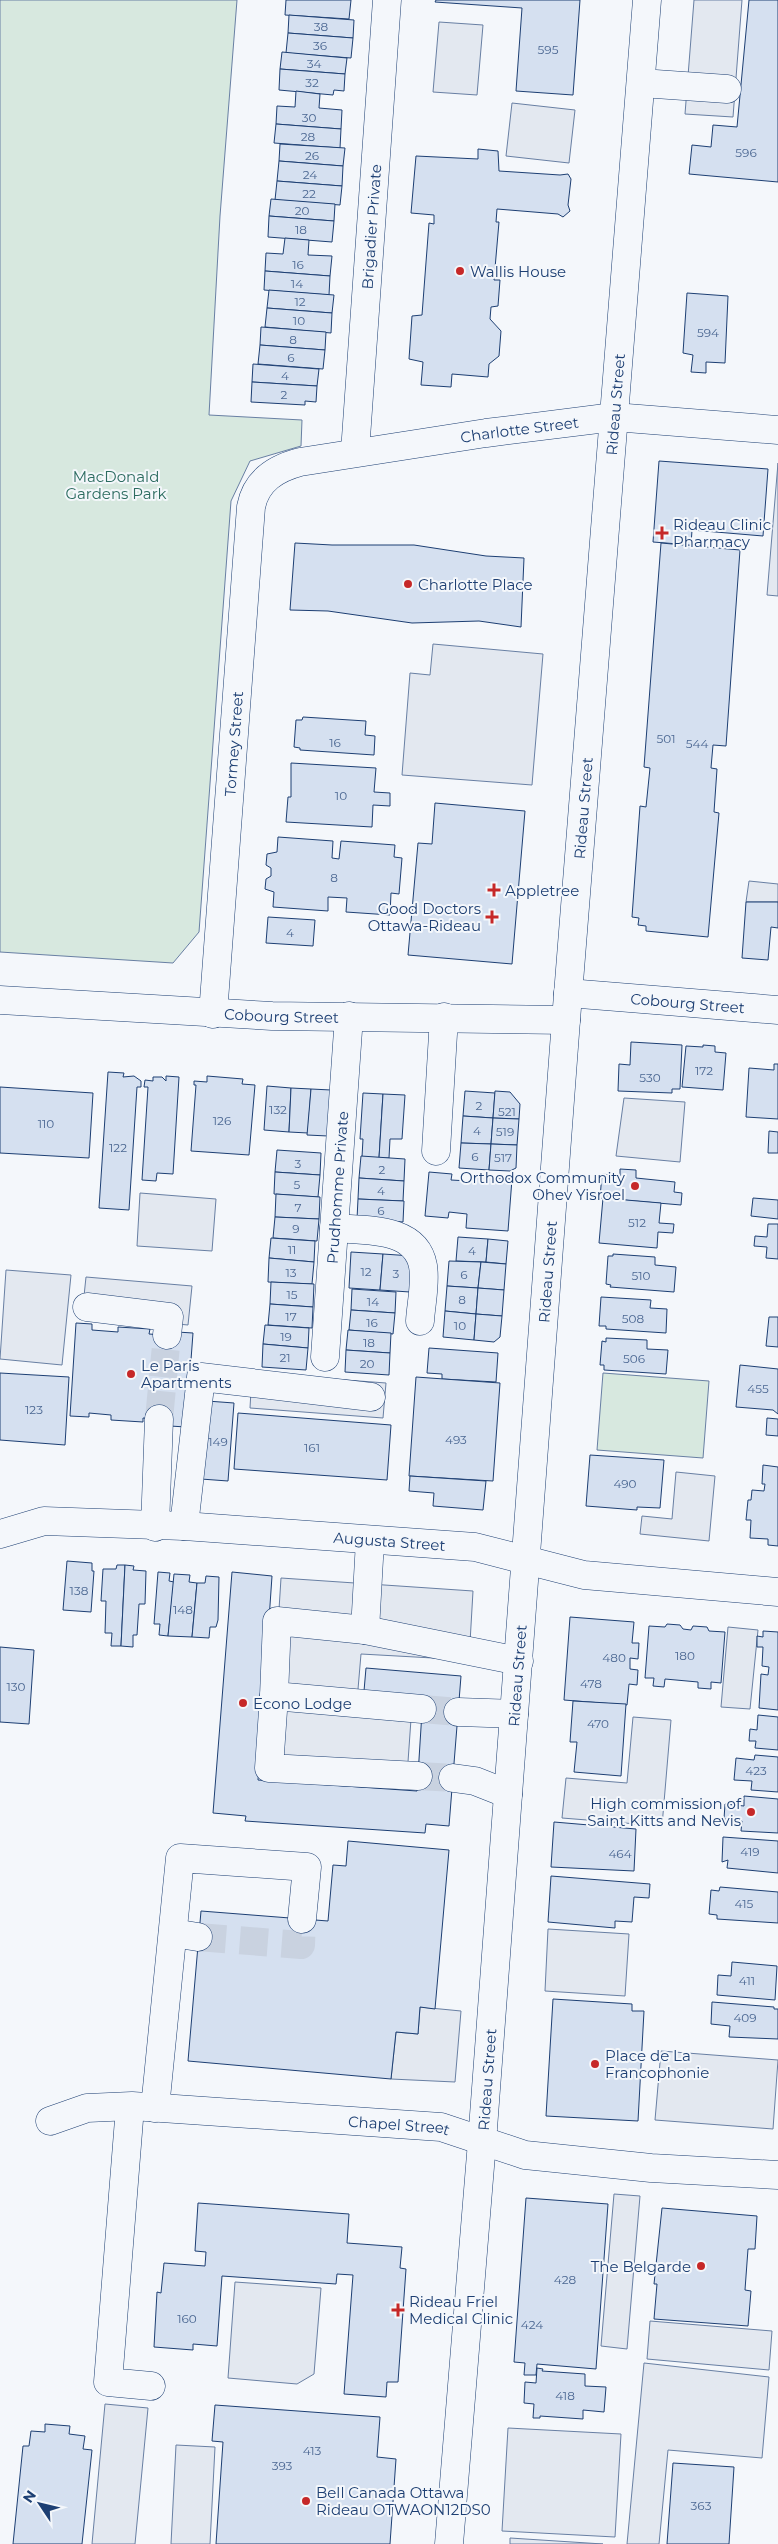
<svg xmlns="http://www.w3.org/2000/svg" width="778" height="2544" viewBox="0 0 778 2544" font-family="Montserrat,sans-serif">
<rect width="100%" height="100%" fill="#f4f7fb"/>
<g fill="#d7e8df" stroke="#687fa3">
<path d="M0,0H237L220,216L209,415L302,420L301,446L250,461L231,501L199,932L173,963L0,952Z"/>
<path d="M603,1373L709,1381L703,1458L597,1450Z"/>
</g>
<g fill="#e3e8f0" stroke="#687fa3">
<path d="M694,0H742L733,117L685,114Z"/>
<path d="M439,22L483,25L477,95L433,92Z"/>
<path d="M512,103L575,110L569,163L506,156Z"/>
<path d="M778,463V596L767,595Z"/>
<path d="M433,644L543,654L532,785L402,775L410,673L430,675Z"/>
<path d="M749,881L778,884V902H746Z"/>
<path d="M624,1098L685,1102L680,1162L616,1156Z"/>
<path d="M140,1193L216,1199L212,1251L137,1246Z"/>
<path d="M6,1270L71,1275L62,1365L0,1359Z"/>
<path d="M86,1277L192,1286L188,1325L82,1315Z"/>
<path d="M252,1373L386,1383L383,1418L250,1408Z"/>
<path d="M676,1472L715,1476L709,1541L640,1534L642,1516L672,1519Z"/>
<path d="M281,1578L473,1591L469,1660L361,1654L357,1701L412,1705L407,1776L269,1768Z"/>
<path d="M728,1627L758,1630L750,1709L721,1707Z"/>
<path d="M633,1717L671,1720L662,1826L562,1818L566,1778L627,1783Z"/>
<path d="M548,1929L629,1934L625,1996L545,1991Z"/>
<path d="M420,2007L461,2011L455,2082L391,2079L396,2032L418,2034Z"/>
<path d="M661,2051L778,2060L773,2129L655,2120Z"/>
<path d="M614,2194L640,2196L627,2349L601,2346Z"/>
<path d="M235,2282L321,2288L314,2374L297,2384L228,2378Z"/>
<path d="M650,2321L772,2331L769,2370L647,2359Z"/>
<path d="M644,2363L769,2377L762,2458L668,2450L659,2544H627Z"/>
<path d="M105,2404L148,2408L135,2544H92Z"/>
<path d="M508,2428L621,2434L615,2537L502,2531Z"/>
<path d="M176,2445L215,2447L210,2544H171Z"/>
<path d="M510,2538L603,2544H510Z"/>
</g>
<g fill="#d5e0f0" stroke="#1d3f73">
<path d="M286,0H351L349,19L285,15Z"/>
<path d="M436,0H580L573,95L516,91L522,8L435,2Z"/>
<path d="M749,0H778V182L689,174L692,145L711,147L713,125L737,127Z"/>
<path d="M289,15L354,20L353,38L288,33Z"/>
<path d="M288,33L353,38L351,58L286,53Z"/>
<path d="M282,52L347,58L345,74L280,69Z"/>
<path d="M280,69L345,74L344,91L334,90L333,95L279,90Z"/>
<path d="M296,91L320,94L319,108L342,110L341,129L276,124L277,106L295,107Z"/>
<path d="M276,124L341,129L340,148L274,143Z"/>
<path d="M280,144L345,148L343,166L279,161Z"/>
<path d="M478,149L498,151L499,171L560,175L568,174L571,179L568,205L570,211L563,217L558,214L497,209L496,222H499L494,280H500L498,306L491,307L490,319L501,331L499,356L489,364L488,377L452,374L451,387L421,385L423,362L409,359L412,316L422,315L429,223L434,224V215L411,213L416,156L478,159Z"/>
<path d="M279,161L343,166L342,186L277,181Z"/>
<path d="M277,181L342,186L340,205L275,200Z"/>
<path d="M271,199L335,204L334,221L269,216Z"/>
<path d="M269,216L334,221L332,242L268,237Z"/>
<path d="M285,238L309,240L308,255L332,256L330,276L265,271L266,253L283,254Z"/>
<path d="M265,271L330,276L329,295L264,290Z"/>
<path d="M269,290L334,295L332,313L267,308Z"/>
<path d="M687,293L728,296L725,363L706,362V373L691,372L693,355L683,353Z"/>
<path d="M267,308L332,313L331,333L265,327Z"/>
<path d="M261,327L326,332L325,350L260,345Z"/>
<path d="M260,345L325,350L323,369L258,364Z"/>
<path d="M253,364L319,369L317,386L252,382Z"/>
<path d="M252,382L317,386L316,402L305,401V405L251,402Z"/>
<path d="M659,461L768,469L763,536L692,530L691,545L653,542Z"/>
<path d="M295,543L332,545H414L486,556L524,558L521,627L479,621L412,623L328,611L290,610Z"/>
<path d="M661,543L740,550L726,746L713,745L711,768L717,769L714,812L719,813L708,937L646,931V926L638,925L639,918L632,917L640,806L646,807L650,768L644,767Z"/>
<path d="M303,717L366,721L365,735L375,736L374,755L300,750V748L294,747L296,720H302Z"/>
<path d="M291,763L376,768L374,792L390,793V806L373,805L372,827L286,822L288,797H291Z"/>
<path d="M435,803L525,811L512,964L408,955L418,843L432,844Z"/>
<path d="M278,837L333,841L332,858L339,859L341,841L395,845L394,857L402,858L399,894L391,893L390,915L346,912L347,898L328,897V911L273,907L274,892L265,889L266,879L271,876V868L266,865L267,854L277,852Z"/>
<path d="M746,902H778V928L771,927L768,960L742,958Z"/>
<path d="M268,917L315,920L313,946L266,943Z"/>
<path d="M631,1042L682,1045L680,1089H672V1093L618,1091L619,1064L630,1065Z"/>
<path d="M703,1045L715,1046V1052L726,1053L723,1090L682,1087L686,1046L703,1047Z"/>
<path d="M774,1064H778V1119L746,1117L749,1068L774,1070Z"/>
<path d="M108,1072L124,1073L123,1077L134,1076L141,1081V1087H137L129,1210L99,1208Z"/>
<path d="M166,1076L179,1077L173,1174L157,1173L156,1181L142,1180L148,1087H144L145,1080L153,1081V1077H162L166,1081Z"/>
<path d="M207,1076L243,1079L242,1084L255,1085L249,1155L191,1151L196,1085H194V1081L207,1082Z"/>
<path d="M267,1086L291,1088L289,1132L264,1130Z"/>
<path d="M0,1087L93,1093L89,1158L0,1153Z"/>
<path d="M291,1088L311,1089L308,1133L289,1132Z"/>
<path d="M311,1089L331,1090L328,1136L307,1135Z"/>
<path d="M465,1091L495,1093L493,1118L463,1116Z"/>
<path d="M495,1091L510,1092L520,1104L519,1119L493,1118Z"/>
<path d="M363,1093L383,1094L379,1158L362,1157L363,1139H360Z"/>
<path d="M383,1094L405,1095L402,1139H390L389,1158H379Z"/>
<path d="M463,1116L493,1118L491,1144L461,1143Z"/>
<path d="M493,1118L519,1119L517,1145L491,1144Z"/>
<path d="M769,1131L778,1132V1153H768Z"/>
<path d="M461,1143L491,1144L489,1170L459,1168Z"/>
<path d="M491,1144L517,1145L516,1168L510,1171L489,1170Z"/>
<path d="M277,1150L321,1153L320,1175L275,1172Z"/>
<path d="M361,1156L405,1159L404,1181L359,1178Z"/>
<path d="M620,1169L636,1170V1178L675,1182L674,1192L682,1193L681,1205L600,1198L602,1174L620,1176Z"/>
<path d="M275,1172L320,1175L318,1197L274,1194Z"/>
<path d="M429,1172L452,1174L451,1180L469,1181L470,1176L512,1179L508,1231L466,1228L467,1214L449,1212L448,1218L425,1216Z"/>
<path d="M359,1178L404,1181L403,1201L358,1199Z"/>
<path d="M276,1194L320,1197L319,1219L275,1217Z"/>
<path d="M603,1198L661,1203L659,1223L674,1224L673,1233L658,1232L657,1248L599,1243Z"/>
<path d="M753,1198L778,1200V1219L751,1216Z"/>
<path d="M358,1199L404,1201L403,1222L357,1219Z"/>
<path d="M275,1217L319,1219L317,1241L273,1238Z"/>
<path d="M768,1224H778V1259L766,1258L767,1247L754,1246L755,1236L767,1237Z"/>
<path d="M458,1237L488,1239L486,1262L456,1261Z"/>
<path d="M271,1238L315,1241L314,1262L269,1258Z"/>
<path d="M488,1239L508,1241L506,1264L486,1262Z"/>
<path d="M351,1252L383,1254L380,1290L349,1288Z"/>
<path d="M383,1254L412,1256L410,1292L380,1290Z"/>
<path d="M613,1254L655,1257V1265L676,1267L674,1292L610,1287L611,1285L606,1284L608,1256H613Z"/>
<path d="M269,1258L314,1262L312,1284L268,1282Z"/>
<path d="M449,1261L481,1262L478,1288L447,1286Z"/>
<path d="M481,1262L506,1264L504,1290L478,1288Z"/>
<path d="M271,1282L314,1284L313,1307L270,1304Z"/>
<path d="M447,1286L478,1288L476,1314L445,1311Z"/>
<path d="M478,1288L504,1290L502,1316L476,1314Z"/>
<path d="M352,1289L396,1292L395,1313L351,1310Z"/>
<path d="M601,1297L651,1300L650,1308L667,1309L666,1333L606,1329V1326H599Z"/>
<path d="M270,1304L313,1307L312,1328L268,1325Z"/>
<path d="M351,1310L395,1313L393,1334L349,1330Z"/>
<path d="M445,1311L476,1314L474,1340L443,1337Z"/>
<path d="M476,1314L502,1316L500,1337L494,1342L474,1340Z"/>
<path d="M769,1317H778V1347L766,1346Z"/>
<path d="M76,1323L92,1324V1330L118,1332V1327L150,1329L149,1334L177,1336V1332L193,1333L186,1427L170,1426L171,1420L143,1418V1422L111,1420V1415L89,1413V1417L70,1416Z"/>
<path d="M265,1325L309,1328L308,1348L263,1344Z"/>
<path d="M348,1330L391,1333L390,1353L346,1350Z"/>
<path d="M606,1338L647,1340V1349L668,1350L666,1374L604,1370V1365H600L602,1341L606,1342Z"/>
<path d="M263,1344L308,1348L306,1370L262,1367Z"/>
<path d="M429,1348L498,1353L496,1382L442,1379V1374L427,1373Z"/>
<path d="M346,1350L390,1353L389,1375L345,1372Z"/>
<path d="M740,1365L778,1369V1414L773,1410L736,1407Z"/>
<path d="M0,1373L69,1377L65,1445L0,1440Z"/>
<path d="M416,1377L500,1383L493,1481L409,1476Z"/>
<path d="M207,1401L234,1403L228,1481L201,1479Z"/>
<path d="M238,1413L391,1425L387,1480L234,1469Z"/>
<path d="M767,1418L778,1419V1436L766,1435Z"/>
<path d="M590,1455L664,1460L660,1508L637,1507V1510L586,1506Z"/>
<path d="M763,1465L778,1467V1546L768,1545V1539L750,1538L751,1520H746L748,1500H751L752,1490L764,1491L765,1484H762Z"/>
<path d="M410,1476L486,1481L483,1510L433,1506L434,1493L409,1491Z"/>
<path d="M67,1561L92,1563V1571H94L91,1612L63,1610Z"/>
<path d="M117,1565H125L121,1646H111L112,1633H105L106,1601H101L103,1569H116Z"/>
<path d="M125,1565L134,1566L133,1570L146,1571L145,1604H139L137,1635H133V1647L121,1646Z"/>
<path d="M158,1572L170,1573L169,1581L174,1582L168,1636L159,1635L160,1624H154Z"/>
<path d="M232,1572L272,1576L258,1780L417,1791L423,1696L364,1691L366,1668L461,1676L449,1826L426,1824L425,1833L245,1821L246,1816L213,1813Z"/>
<path d="M174,1574L190,1575L189,1582L197,1583L192,1637L168,1636Z"/>
<path d="M206,1576L219,1577L218,1620L216,1627H210L209,1638L192,1637L197,1583H205Z"/>
<path d="M570,1617L634,1622L632,1643H639L638,1659L630,1658V1669L638,1670L637,1685L629,1684L627,1705L564,1700Z"/>
<path d="M667,1624L680,1625L683,1629L691,1630L693,1626L707,1627L709,1631L725,1632L721,1683L711,1682V1689L698,1688V1682L665,1679L664,1687L653,1686L654,1678H645L649,1626L665,1627Z"/>
<path d="M763,1631L778,1632V1710L759,1708L761,1674L768,1675L769,1667L762,1666L763,1647H757V1636L763,1637Z"/>
<path d="M0,1647L34,1650L29,1724L0,1722Z"/>
<path d="M573,1701L626,1704L621,1776L574,1772L577,1742H570Z"/>
<path d="M758,1715L778,1717V1750L755,1748L756,1741H749L750,1729L757,1730Z"/>
<path d="M755,1755L778,1757V1792L751,1790L752,1781L734,1780L736,1758L754,1760Z"/>
<path d="M744,1796L778,1799V1833L741,1831L742,1821L724,1819L725,1804L744,1806Z"/>
<path d="M554,1822L636,1829L634,1871L551,1867Z"/>
<path d="M723,1837L778,1841V1873L727,1868L728,1860L722,1862Z"/>
<path d="M348,1841L449,1850L435,2009L420,2007L418,2034L396,2032L391,2079L188,2061L201,1911L328,1921L333,1865L346,1866Z"/>
<path d="M551,1876L650,1884L649,1898L634,1897L632,1922L615,1921V1928L548,1922Z"/>
<path d="M720,1887L778,1892V1923L717,1919V1915L709,1914L711,1890L719,1891Z"/>
<path d="M732,1962L777,1966L775,2000L717,1995L718,1975L731,1976Z"/>
<path d="M553,1999L632,2004V2011H644L638,2121L546,2116Z"/>
<path d="M712,2002L774,2007V2009H778V2039L729,2037L730,2026L711,2024Z"/>
<path d="M526,2198L608,2204L596,2369L537,2364L536,2375H524L525,2363L514,2362Z"/>
<path d="M198,2203L349,2214L347,2243L402,2247L400,2268L406,2269L398,2382H387L386,2397L344,2394L353,2275L337,2274L336,2284L222,2276L217,2346L193,2344V2350L154,2347L157,2292L161,2293L164,2263L205,2266L206,2252L195,2251Z"/>
<path d="M662,2208L757,2216L755,2249H748L745,2290L751,2291L748,2326L654,2319L657,2284H654Z"/>
<path d="M537,2368L543,2369L542,2371L585,2374V2386L606,2387L604,2412L583,2410V2419L540,2416V2418H533L534,2404L524,2403L525,2382L536,2383Z"/>
<path d="M215,2405L380,2417L377,2457L396,2459L390,2544H216L223,2442L212,2441Z"/>
<path d="M45,2424L70,2426L69,2434L85,2436L83,2449L92,2450L82,2544H13L23,2446H29L31,2431L45,2432Z"/>
<path d="M673,2463L734,2467L729,2544H667Z"/>
</g>
<g fill="none" stroke-linecap="round" stroke-linejoin="round">
<g stroke="#c9d2e0" stroke-width="28" stroke-dasharray="28 14" stroke-linecap="butt">
<path d="M159,1419L167,1335"/>
<path d="M422,1709L458,1712"/>
<path d="M418,1776L453,1778"/>
<path d="M198,1937L301,1945L302,1919"/>
</g>
<g stroke="#1d3f73" stroke-width="29">
<g id="minor">
<path d="M641,83L727,89"/>
<path id="s1" d="M355,452L387,0"/>
<path id="s2" d="M568,993L778,1010"/>
<path id="s3" d="M0,1000L272,1016L566,1020"/>
<path id="s4" d="M213,1014L251,507C256,480 277,468 300,462L486,433L614,417L778,430"/>
<path d="M436,1151L444,1017"/>
<path d="M334,1228C364,1231 416,1226 423,1266C426,1283 421,1304 420,1321"/>
<path d="M87,1307L169,1317L167,1335"/>
<path id="s5" d="M325,1357L349,1016"/>
<path d="M184,1526L201,1377L371,1397"/>
<path d="M155,1527L159,1419"/>
<path id="s6" d="M0,1534L44,1521L184,1526L475,1547L584,1575L778,1592"/>
<path d="M370,1541L365,1630L277,1621L274,1696L422,1709"/>
<path d="M365,1630L519,1661"/>
<path d="M274,1696L269,1768L418,1776"/>
<path d="M458,1712L514,1714"/>
<path d="M453,1778L475,1781L508,1794"/>
<path d="M173,1933L198,1937"/>
<path d="M130,2107L108,2382L151,2386"/>
<path d="M155,2108L180,1858L307,1867L302,1919"/>
<path id="s7" d="M50,2121L87,2108L132,2106L441,2127L525,2155L651,2168L778,2175"/>
</g>
</g>
<g stroke="#1d3f73" stroke-width="29">
<g id="major">
<path id="s8" d="M449,2544L482,2142L566,1020L647,0"/>
</g>
</g>
<use href="#minor" stroke="#f4f7fb" stroke-width="28"/>
<use href="#major" stroke="#f4f7fb" stroke-width="28"/>
</g>
<g fill="#c62828" stroke="#f4f7fb" stroke-width="2">
<circle cx="460" cy="271" r="5"/>
<path d="M659.5 525.5h5v5h5v5h-5v5h-5v-5h-5v-5h5z"/>
<circle cx="408" cy="584" r="5"/>
<path d="M491.5 882.5h5v5h5v5h-5v5h-5v-5h-5v-5h5z"/>
<path d="M489.5 909.5h5v5h5v5h-5v5h-5v-5h-5v-5h5z"/>
<circle cx="635" cy="1186" r="5"/>
<circle cx="131" cy="1374" r="5"/>
<circle cx="243" cy="1703" r="5"/>
<circle cx="751" cy="1812" r="5"/>
<circle cx="595" cy="2064" r="5"/>
<circle cx="701" cy="2266" r="5"/>
<path d="M395.5 2302.5h5v5h5v5h-5v5h-5v-5h-5v-5h5z"/>
<circle cx="306" cy="2501" r="5"/>
</g>
<g text-anchor="middle" dominant-baseline="central" stroke-width="4" stroke-linejoin="round" paint-order="stroke">
<g font-size="12" fill="#4b6792">
<text x="321" y="26">38</text>
<text x="320" y="45">36</text>
<text x="548" y="49">595</text>
<text x="314" y="63">34</text>
<text x="312" y="82">32</text>
<text x="309" y="117">30</text>
<text x="308" y="136">28</text>
<text x="746" y="152">596</text>
<text x="312" y="155">26</text>
<text x="310" y="174">24</text>
<text x="309" y="193">22</text>
<text x="302" y="210">20</text>
<text x="301" y="229">18</text>
<text x="298" y="264">16</text>
<text x="297" y="283">14</text>
<text x="300" y="301">12</text>
<text x="299" y="320">10</text>
<text x="708" y="332">594</text>
<text x="293" y="339">8</text>
<text x="291" y="357">6</text>
<text x="285" y="375">4</text>
<text x="284" y="394">2</text>
<text x="666" y="738">501</text>
<text x="335" y="742">16</text>
<text x="697" y="743">544</text>
<text x="341" y="795">10</text>
<text x="334" y="877">8</text>
<text x="290" y="932">4</text>
<text x="704" y="1070">172</text>
<text x="650" y="1077">530</text>
<text x="479" y="1105">2</text>
<text x="278" y="1109">132</text>
<text x="507" y="1111">521</text>
<text x="222" y="1120">126</text>
<text x="46" y="1123">110</text>
<text x="477" y="1130">4</text>
<text x="505" y="1131">519</text>
<text x="118" y="1147">122</text>
<text x="475" y="1156">6</text>
<text x="503" y="1157">517</text>
<text x="298" y="1163">3</text>
<text x="382" y="1169">2</text>
<text x="297" y="1184">5</text>
<text x="381" y="1190">4</text>
<text x="298" y="1207">7</text>
<text x="381" y="1210">6</text>
<text x="637" y="1222">512</text>
<text x="296" y="1228">9</text>
<text x="292" y="1249">11</text>
<text x="472" y="1250">4</text>
<text x="366" y="1271">12</text>
<text x="291" y="1272">13</text>
<text x="396" y="1273">3</text>
<text x="464" y="1274">6</text>
<text x="641" y="1275">510</text>
<text x="292" y="1294">15</text>
<text x="462" y="1299">8</text>
<text x="373" y="1301">14</text>
<text x="291" y="1316">17</text>
<text x="633" y="1318">508</text>
<text x="372" y="1322">16</text>
<text x="460" y="1325">10</text>
<text x="286" y="1336">19</text>
<text x="369" y="1342">18</text>
<text x="285" y="1357">21</text>
<text x="634" y="1358">506</text>
<text x="367" y="1363">20</text>
<text x="758" y="1388">455</text>
<text x="34" y="1409">123</text>
<text x="456" y="1439">493</text>
<text x="218" y="1441">149</text>
<text x="312" y="1447">161</text>
<text x="625" y="1483">490</text>
<text x="79" y="1590">138</text>
<text x="183" y="1609">148</text>
<text x="685" y="1655">180</text>
<text x="614" y="1657">480</text>
<text x="591" y="1683">478</text>
<text x="16" y="1686">130</text>
<text x="598" y="1723">470</text>
<text x="756" y="1770">423</text>
<text x="750" y="1851">419</text>
<text x="620" y="1853">464</text>
<text x="744" y="1903">415</text>
<text x="747" y="1980">411</text>
<text x="745" y="2017">409</text>
<text x="565" y="2279">428</text>
<text x="187" y="2318">160</text>
<text x="532" y="2324">424</text>
<text x="565" y="2395">418</text>
<text x="312" y="2450">413</text>
<text x="282" y="2465">393</text>
<text x="701" y="2505">363</text>
</g>
<g font-size="15" fill="#1d3f73" stroke="#f4f7fb">
<text stroke="none"><textPath href="#s1" startOffset="226">Brigadier Private</textPath></text>
<text stroke="none"><textPath href="#s8" startOffset="2146">Rideau Street</textPath></text>
<text stroke="none"><textPath href="#s4" startOffset="801">Charlotte Street</textPath></text>
<text stroke="none"><textPath href="#s4" startOffset="271">Tormey Street</textPath></text>
<text stroke="none"><textPath href="#s8" startOffset="1741">Rideau Street</textPath></text>
<text stroke="none"><textPath href="#s2" startOffset="120">Cobourg Street</textPath></text>
<text stroke="none"><textPath href="#s3" startOffset="282">Cobourg Street</textPath></text>
<text stroke="none"><textPath href="#s5" startOffset="170">Prudhomme Private</textPath></text>
<text stroke="none"><textPath href="#s8" startOffset="1276">Rideau Street</textPath></text>
<text stroke="none"><textPath href="#s6" startOffset="392">Augusta Street</textPath></text>
<text stroke="none"><textPath href="#s8" startOffset="871">Rideau Street</textPath></text>
<text stroke="none"><textPath href="#s8" startOffset="466">Rideau Street</textPath></text>
<text stroke="none"><textPath href="#s7" startOffset="352">Chapel Street</textPath></text>
</g>
<g font-size="15" fill="#1d3f73" stroke="#f4f7fb" text-anchor="start">
<text x="470" y="271">Wallis House</text>
<text x="673" y="524">Rideau Clinic<tspan x="673" dy="17">Pharmacy</tspan></text>
<text x="418" y="584">Charlotte Place</text>
<text x="505" y="890">Appletree</text>
<text x="481" y="908" text-anchor="end">Good Doctors<tspan x="481" dy="17">Ottawa-Rideau</tspan></text>
<text x="625" y="1177" text-anchor="end">Orthodox Community<tspan x="625" dy="17">Ohev Yisroel</tspan></text>
<text x="141" y="1365">Le Paris<tspan x="141" dy="17">Apartments</tspan></text>
<text x="253" y="1703">Econo Lodge</text>
<text x="741" y="1803" text-anchor="end">High commission of<tspan x="741" dy="17">Saint Kitts and Nevis</tspan></text>
<text x="605" y="2055">Place de La<tspan x="605" dy="17">Francophonie</tspan></text>
<text x="691" y="2266" text-anchor="end">The Belgarde</text>
<text x="409" y="2301">Rideau Friel<tspan x="409" dy="17">Medical Clinic</tspan></text>
<text x="316" y="2492">Bell Canada Ottawa<tspan x="316" dy="17">Rideau OTWAON12DS0</tspan></text>
</g>
<g font-size="15" fill="#2c6c60" stroke="#f4f7fb">
<text x="116" y="476">MacDonald<tspan x="116" dy="17">Gardens Park</tspan></text>
</g>
</g>
<g transform="translate(40 2504) rotate(305)" stroke="#f4f7fb" stroke-width="4" paint-order="stroke">
<path d="M0-4L9 19L0 12L-9 19Z" fill="#1d3f73"/>
<text y="-8" font-size="14" font-weight="bold" text-anchor="middle" fill="#1d3f73">N</text>
</g>
</svg>
